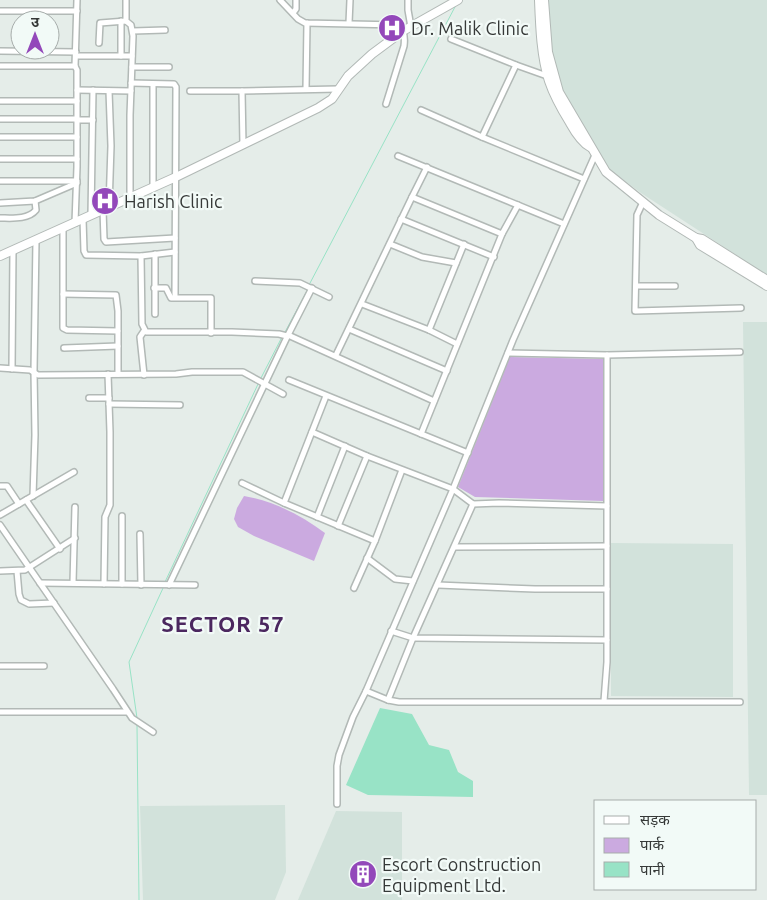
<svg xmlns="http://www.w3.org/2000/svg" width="767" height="900" viewBox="0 0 767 900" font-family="Ubuntu,'Noto Sans Devanagari',sans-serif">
<rect width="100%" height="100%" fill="#e5ede9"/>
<g fill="#d2e2db">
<path d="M547,0H767V275L641,193L609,169L556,84L548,24Z"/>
<path d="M743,322H767V795H749Z"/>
<path d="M611,543L733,544V697L611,696Z"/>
<path d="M285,805L286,872L275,900H143L140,806Z"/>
<path d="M336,811L402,812V900H298Z"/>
</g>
<g fill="#cbaae0">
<path d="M510,357L603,359V501L475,497L458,487Z"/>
<path d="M244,496C273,501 301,515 325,533L314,561L254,536L238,527L234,519L237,508Z"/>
</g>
<path fill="#98e3c6" d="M380,708L412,714L429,745L449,750L458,772L473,781V797L368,795L346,785Z"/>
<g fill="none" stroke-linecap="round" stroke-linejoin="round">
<g stroke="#98e3c6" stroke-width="1">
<path d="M309,285L456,5"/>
<path d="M284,334L308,289"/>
<path d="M261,378L282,337"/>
<path d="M165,582L259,382"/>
<path d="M137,718L129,662L164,586"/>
<path d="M137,725L139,900"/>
</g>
<g stroke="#b2b9b6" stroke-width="8">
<g id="street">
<path d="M126,0V21L131,25L133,36L130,115V197"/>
<path d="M280,0L298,19L305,23L398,25C405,30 405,38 404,46L386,104"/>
<path d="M408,0V10L411,27"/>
<path d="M0,11H77"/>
<path d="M293,13L296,9V0"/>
<path d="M121,21V56"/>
<path d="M349,23L350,0"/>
<path d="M133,31L165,30"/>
<path d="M451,39L516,65L547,76"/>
<path d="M99,43L100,23L126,21"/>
<path d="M0,51L76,52"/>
<path d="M76,56H132"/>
<path d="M0,66H75L77,0"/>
<path d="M132,67H169"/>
<path d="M131,83L174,84L176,87L175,297"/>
<path d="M306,89L307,23"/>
<path d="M77,90L131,91"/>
<path d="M190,91H242L243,145"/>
<path d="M242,91L338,89"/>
<path d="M0,101H77"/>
<path d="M421,110L482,137L584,179"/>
<path d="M0,119H77"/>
<path d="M77,120H93"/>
<path d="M0,137H77"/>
<path d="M482,137L516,65"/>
<path d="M398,156L564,224"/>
<path d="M0,159H77"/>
<path d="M0,181H77"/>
<path d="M153,188V84"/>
<path d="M412,197L502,234"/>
<path d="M643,202L637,215L635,311L741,308"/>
<path d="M0,203L35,201L77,183"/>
<path d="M109,207L111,146L109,91"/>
<path d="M103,210L104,239L106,242L175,238"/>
<path d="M91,215L93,90"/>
<path d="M0,218C11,218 28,220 36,210L35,201"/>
<path d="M83,219L84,251L86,255L141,256L175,252"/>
<path d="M401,219L494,257"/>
<path d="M75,223L77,167V70L75,66"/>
<path d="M63,229V328L67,330L118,331"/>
<path d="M390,244L422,257L456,263"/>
<path d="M155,254V314"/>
<path d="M141,256L142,324L146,332H232L279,334L287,336"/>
<path d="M255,281L300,283L329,297"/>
<path d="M636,286H675"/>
<path d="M154,288H166L171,298H211V333"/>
<path d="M63,294L116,295L118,311V374"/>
<path d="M362,304L429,330L457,344"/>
<path d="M349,329L447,371"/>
<path d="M429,330L464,244"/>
<path d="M288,335L434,401"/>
<path d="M64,348L118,346"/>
<path d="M508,353L607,355L740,352"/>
<path d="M336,355L412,197L427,167"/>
<path d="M0,368L30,370L38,375L176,374L192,372H243L283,394"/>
<path d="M12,369L13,250"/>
<path d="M144,375L140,337L144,331"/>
<path d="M289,380L468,453"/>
<path d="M89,398H109"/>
<path d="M109,404L180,405"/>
<path d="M312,432L367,456L453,489L473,504"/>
<path d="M421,434L502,234L518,205"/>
<path d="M242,483L284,503L375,541"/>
<path d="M0,486H7L19,504"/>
<path d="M33,496L35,435L34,371L36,241"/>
<path d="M26,500L60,549"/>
<path d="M284,503L326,396"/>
<path d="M607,506L499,503L473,504L413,638L388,700L399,702H740"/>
<path d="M0,515L74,472"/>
<path d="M317,517L345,446"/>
<path d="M0,525L113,689L132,718L153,732"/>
<path d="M338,526L367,456"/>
<path d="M140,534L141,585"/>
<path d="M455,547L607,546"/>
<path d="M367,558L395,579L413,581"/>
<path d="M0,571L25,570L75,538"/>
<path d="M17,571L19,594L21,600L29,604L54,603"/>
<path d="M40,583L195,585"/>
<path d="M73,583L75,507"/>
<path d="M104,584L105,517L110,505V432L108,374"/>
<path d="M122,584V516"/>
<path d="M169,585L288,335L312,288"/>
<path d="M438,585L535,589H607"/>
<path d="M354,588L375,541L402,470"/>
<path d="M391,631L413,638L607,640"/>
<path d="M0,666H44"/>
<path d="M366,691L388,700"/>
<path d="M604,701L607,662V355"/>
<path d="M0,712H127"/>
<path d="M337,804V766L339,755L353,717L366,691L453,489L513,340L595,155"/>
</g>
</g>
<g stroke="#b2b9b6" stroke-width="10">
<g id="secondary">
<path d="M539,0C540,26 541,56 549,81C554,96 562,110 570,123C575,132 581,142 590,147"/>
<path d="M544,0L548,52L559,92L606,172L659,215L696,238L702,239L767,280"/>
<path d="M696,238L700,245L767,286"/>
<path d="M0,256L176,177L318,108L332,99L348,76L372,54L403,31L458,0"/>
</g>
</g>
<use href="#street" stroke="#fff" stroke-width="5"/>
<use href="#secondary" stroke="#fff" stroke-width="8"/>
</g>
<defs>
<g id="hospital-disc" transform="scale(1.4375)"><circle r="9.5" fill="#9348ba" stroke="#f2faf7"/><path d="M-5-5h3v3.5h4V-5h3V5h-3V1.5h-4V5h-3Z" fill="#fff"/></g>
<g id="building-disc" transform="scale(1.4375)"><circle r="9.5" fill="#9348ba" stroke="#f2faf7"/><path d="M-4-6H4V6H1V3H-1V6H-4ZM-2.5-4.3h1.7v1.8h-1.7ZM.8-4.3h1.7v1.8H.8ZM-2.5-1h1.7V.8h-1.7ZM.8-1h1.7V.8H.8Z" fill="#fff"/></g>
</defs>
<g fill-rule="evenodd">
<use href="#hospital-disc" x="392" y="28"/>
<use href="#hospital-disc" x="105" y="201"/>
<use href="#building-disc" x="363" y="874"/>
</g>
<g text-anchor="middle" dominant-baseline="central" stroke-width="4.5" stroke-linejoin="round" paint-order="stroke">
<g font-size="18" fill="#363938" stroke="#f2faf7" text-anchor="start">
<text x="411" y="28">Dr. Malik Clinic</text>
<text x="124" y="201">Harish Clinic</text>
<text x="382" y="864">Escort Construction<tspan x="382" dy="21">Equipment Ltd.</tspan></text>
</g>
<g font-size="22" font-weight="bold" letter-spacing="1" fill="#4b275f" stroke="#f2faf7">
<text x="223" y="623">SECTOR 57</text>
</g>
</g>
<rect x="594" y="800" width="162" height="90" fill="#f2faf7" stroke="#a7adab"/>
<rect x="604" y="816" width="25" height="8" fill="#ffffff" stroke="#a7adab"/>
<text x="640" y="825" font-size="15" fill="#363938">सड़क</text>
<rect x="604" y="838" width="25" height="15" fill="#cbaae0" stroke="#a7adab"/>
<text x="640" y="850" font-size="15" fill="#363938">पार्क</text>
<rect x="604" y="862" width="25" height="15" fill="#98e3c6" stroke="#a7adab"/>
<text x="640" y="875" font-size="15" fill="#363938">पानी</text>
<g transform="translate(35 35)"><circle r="24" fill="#f2faf7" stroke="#a7adab"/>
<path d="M0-4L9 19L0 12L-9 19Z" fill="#9348ba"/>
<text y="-8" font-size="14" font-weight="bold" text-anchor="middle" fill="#363938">उ</text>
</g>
</svg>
